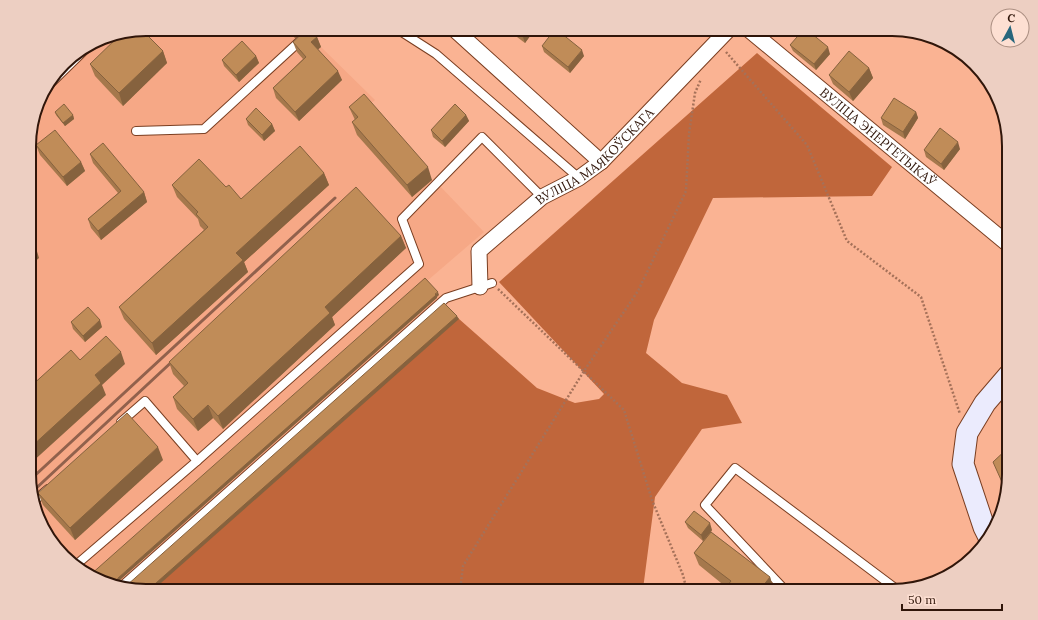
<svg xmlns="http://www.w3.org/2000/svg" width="1038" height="620" viewBox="0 0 1038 620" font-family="Lora,serif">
<rect width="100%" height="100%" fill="#fab393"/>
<path fill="#f6a886" d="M146,29H305L321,47L375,100L368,106L432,180L437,183L484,232L427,281L439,295L446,307L152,591H145L87,575L49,539L30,489V131L41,94L69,58L101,38Z"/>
<path fill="#c0663b" d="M757,53L892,167L872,196L713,198L654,320L646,353L682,383L727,395L742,423L702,429L655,497L643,589L645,591H145L141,590L450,311L537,388L575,403L599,399L604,394L499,282Z"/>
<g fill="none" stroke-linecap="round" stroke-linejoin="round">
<g stroke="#7a3e21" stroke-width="10">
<g id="lane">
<path d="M397,29L436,54L579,178"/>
<path d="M44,90L92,43"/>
<path d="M136,131L204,129L313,29"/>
<path d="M121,422L145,401L197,461"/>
<path d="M34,501L48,489"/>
<path d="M76,565L197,461L419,264L402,219L482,137L542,197"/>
<path d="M123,585L446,298L492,283"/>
<path d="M786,591L705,505L735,468L899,591"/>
</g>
</g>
<g stroke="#7a3e21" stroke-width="17">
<g id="street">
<path d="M454,29L601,162"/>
<path id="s1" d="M748,29L1009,245"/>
<path id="s2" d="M480,287L479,251L542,197L579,178L601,162L729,29"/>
</g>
</g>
<g stroke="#7a3e21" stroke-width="23">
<path id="secondary" d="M989,537L984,527L963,464L967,433L985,403L1009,375"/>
</g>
<g stroke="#a57159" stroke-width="2.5" stroke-dasharray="2 2" stroke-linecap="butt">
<path d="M726,52L807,145L847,241L921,297L960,414"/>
<path d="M498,289L624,410L652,500L683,575L687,591"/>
<path d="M460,591L463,566L584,371L638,291L686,191L689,134L695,93L701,79"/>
</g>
<use href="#lane" stroke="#fff" stroke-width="8"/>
<use href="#street" stroke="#fff" stroke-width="15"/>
<use href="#secondary" stroke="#ebebfd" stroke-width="21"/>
<g stroke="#91614c" stroke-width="3">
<path d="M30,480L335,198"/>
<path d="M31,493L177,357"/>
</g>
</g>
<g fill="#a5784c">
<path d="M200,29H217L207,37Z"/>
<path d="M277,29H305L295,38L288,30L282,35Z"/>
<path d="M508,29H532L533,32L525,43L509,31Z"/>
<path d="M317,37L321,47L318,49L342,80L299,121L276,98L273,88L303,59L297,52L293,42Z"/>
<path d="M790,45L830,54L816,70L793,51Z"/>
<path d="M542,46L584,56L570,73L544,52Z"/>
<path d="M163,51L167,63L123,106L95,76L90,64Z"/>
<path d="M256,56L259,63L239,82L224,66L222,60Z"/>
<path d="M869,68L873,78L853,101L833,84L829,75Z"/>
<path d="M349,107L432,180L412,197L357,135L352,122L355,120Z"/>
<path d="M55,112L73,115L74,119L65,126L56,115Z"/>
<path d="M916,112L918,118L905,139L883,125L881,118Z"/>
<path d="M466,115L469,121L445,147L433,137L431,130Z"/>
<path d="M246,119L272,124L275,131L264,141L248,125Z"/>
<path d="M36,145L81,162L85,171L67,186L40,155Z"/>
<path d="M960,149L944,170L926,157L924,150Z"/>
<path d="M90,154L144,192L147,202L101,240L91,228L88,219L118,193L93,163Z"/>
<path d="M324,173L329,185L244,262L248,272L156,355L124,319L119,307L204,230L200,226L198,219L177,197L172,185L226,187L241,199Z"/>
<path d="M401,236L406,248L332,317L335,325L223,429L213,418L198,431L177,409L173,397L184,386L173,374L169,362Z"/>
<path d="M71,322L102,327L85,342L73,329Z"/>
<path d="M163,460L75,540L43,505L38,493Z"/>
<path d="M685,522L712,530L711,532L770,577L774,590L726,587L699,565L694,553L710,532L703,541L688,528Z"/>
</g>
<g fill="#86623e">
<path d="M204,29H217L207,37Z"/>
<path d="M280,29H287L288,30L282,35Z"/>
<path d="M292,29H305L295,38Z"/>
<path d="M529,29H532L533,32L525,43L523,37Z"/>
<path d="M317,37L321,47L315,52L311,42Z"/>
<path d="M828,47L830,54L816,70L814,64Z"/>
<path d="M582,50L584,56L570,73L568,67Z"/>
<path d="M163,51L167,63L123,106L119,93Z"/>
<path d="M256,56L259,63L239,82L236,75Z"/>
<path d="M869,68L873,78L853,101L849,92Z"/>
<path d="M338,71L342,80L299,121L295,112Z"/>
<path d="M916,112L918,118L905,139L903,132Z"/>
<path d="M73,115L74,119L65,126L63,123Z"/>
<path d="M466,115L469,121L445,147L442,141Z"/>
<path d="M272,124L275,131L264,141L262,135Z"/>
<path d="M958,142L960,149L944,170L941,164Z"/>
<path d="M81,162L85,171L67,186L63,177Z"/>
<path d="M428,167L432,180L412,197L407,185Z"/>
<path d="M324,173L329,185L244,262L248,272L156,355L152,343L236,253Z"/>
<path d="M144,192L147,202L101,240L98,231Z"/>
<path d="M401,236L406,248L332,317L335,325L223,429L218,416L325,307Z"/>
<path d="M36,248L39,258L30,266V254Z"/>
<path d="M438,292L439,295L437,297V298L119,581L118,584L117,583V580L118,578Z"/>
<path d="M457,316L459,319L152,591H147Z"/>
<path d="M100,320L102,327L85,342L83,336Z"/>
<path d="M121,352L125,364L102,385L106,395L30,464V448L95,375Z"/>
<path d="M208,405L213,418L198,431L193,419Z"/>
<path d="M158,447L163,460L75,540L70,528Z"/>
<path d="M710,523L712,530L703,541L701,535Z"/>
<path d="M770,577L774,590L773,591H759Z"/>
</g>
<g fill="#c08c58" stroke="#86623e">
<path d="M307,29H310L317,37L311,42L338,71L295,112L273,88L306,57L293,42Z"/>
<path d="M512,29H529L523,37Z"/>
<path d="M555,29H556L582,50L568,67L542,46Z"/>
<path d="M804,29H806L828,47L814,64L790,45Z"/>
<path d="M142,30L163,51L119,93L90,64L121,34Z"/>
<path d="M242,41L256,56L236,75L222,60Z"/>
<path d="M849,51L869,68L849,92L829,75Z"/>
<path d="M364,94L428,167L407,185L352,122L358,117L349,107Z"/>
<path d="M894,98L916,112L903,132L881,118Z"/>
<path d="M64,104L73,115L63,123L55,112Z"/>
<path d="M455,104L466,115L442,141L431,130Z"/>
<path d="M256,108L272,124L262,135L246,119Z"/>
<path d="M940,128L958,142L941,164L924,150Z"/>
<path d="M55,130L81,162L63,177L36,145Z"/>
<path d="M103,143L144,192L98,231L88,219L121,191L90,154Z"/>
<path d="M300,146L324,173L236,253L243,260L152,343L119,307L208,227L196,214L198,212L172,185L199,159L226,187L229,185L241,199Z"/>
<path d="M356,187L401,236L325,307L330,313L218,416L208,405L193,419L173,397L188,383L169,362Z"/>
<path d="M30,242L36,248L30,254Z"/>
<path d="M425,278L438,292L435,294L436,295L118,578L117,580V583L89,576Z"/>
<path d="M444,303L457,316L147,591L126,586Z"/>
<path d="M88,307L100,320L83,336L71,322Z"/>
<path d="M106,336L121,352L95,375L101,383L30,448V387L71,350L80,360Z"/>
<path d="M127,413L158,447L70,528L38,493Z"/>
<path d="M1009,447V482L1006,491L993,462Z"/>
<path d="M694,511L710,523L701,535L685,522Z"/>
<path d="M711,532L770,577L759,591H723L731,581L694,553Z"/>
</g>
<g text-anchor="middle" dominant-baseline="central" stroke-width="3" stroke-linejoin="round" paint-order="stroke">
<g font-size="13" fill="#30160a" stroke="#fddfd2">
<text stroke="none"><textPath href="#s1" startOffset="169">ВУЛІЦА ЭНЕРГЕТЫКАЎ</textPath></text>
<text stroke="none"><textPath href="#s2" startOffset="186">ВУЛІЦА МАЯКОЎСКАГА</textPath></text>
</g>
</g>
<path d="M0 0H1038V620H0ZM146 36H892A110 110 0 0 1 1002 146V474A110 110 0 0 1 892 584H146A110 110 0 0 1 36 474V146A110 110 0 0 1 146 36Z" fill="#edcfc2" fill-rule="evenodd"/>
<path fill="none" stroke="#30160a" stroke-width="2" d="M146 36H892A110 110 0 0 1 1002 146V474A110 110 0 0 1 892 584H146A110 110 0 0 1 36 474V146A110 110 0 0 1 146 36Z"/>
<g transform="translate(1010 28) rotate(7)"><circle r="19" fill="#fddfd2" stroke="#ab8f82"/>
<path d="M0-3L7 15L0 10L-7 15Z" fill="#28667c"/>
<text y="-6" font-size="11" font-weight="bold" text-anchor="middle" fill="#30160a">С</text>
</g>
<path d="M902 604v6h100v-6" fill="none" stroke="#30160a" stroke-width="2"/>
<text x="908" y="604" font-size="12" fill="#30160a" stroke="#fddfd2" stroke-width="3" paint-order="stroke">50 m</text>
</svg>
